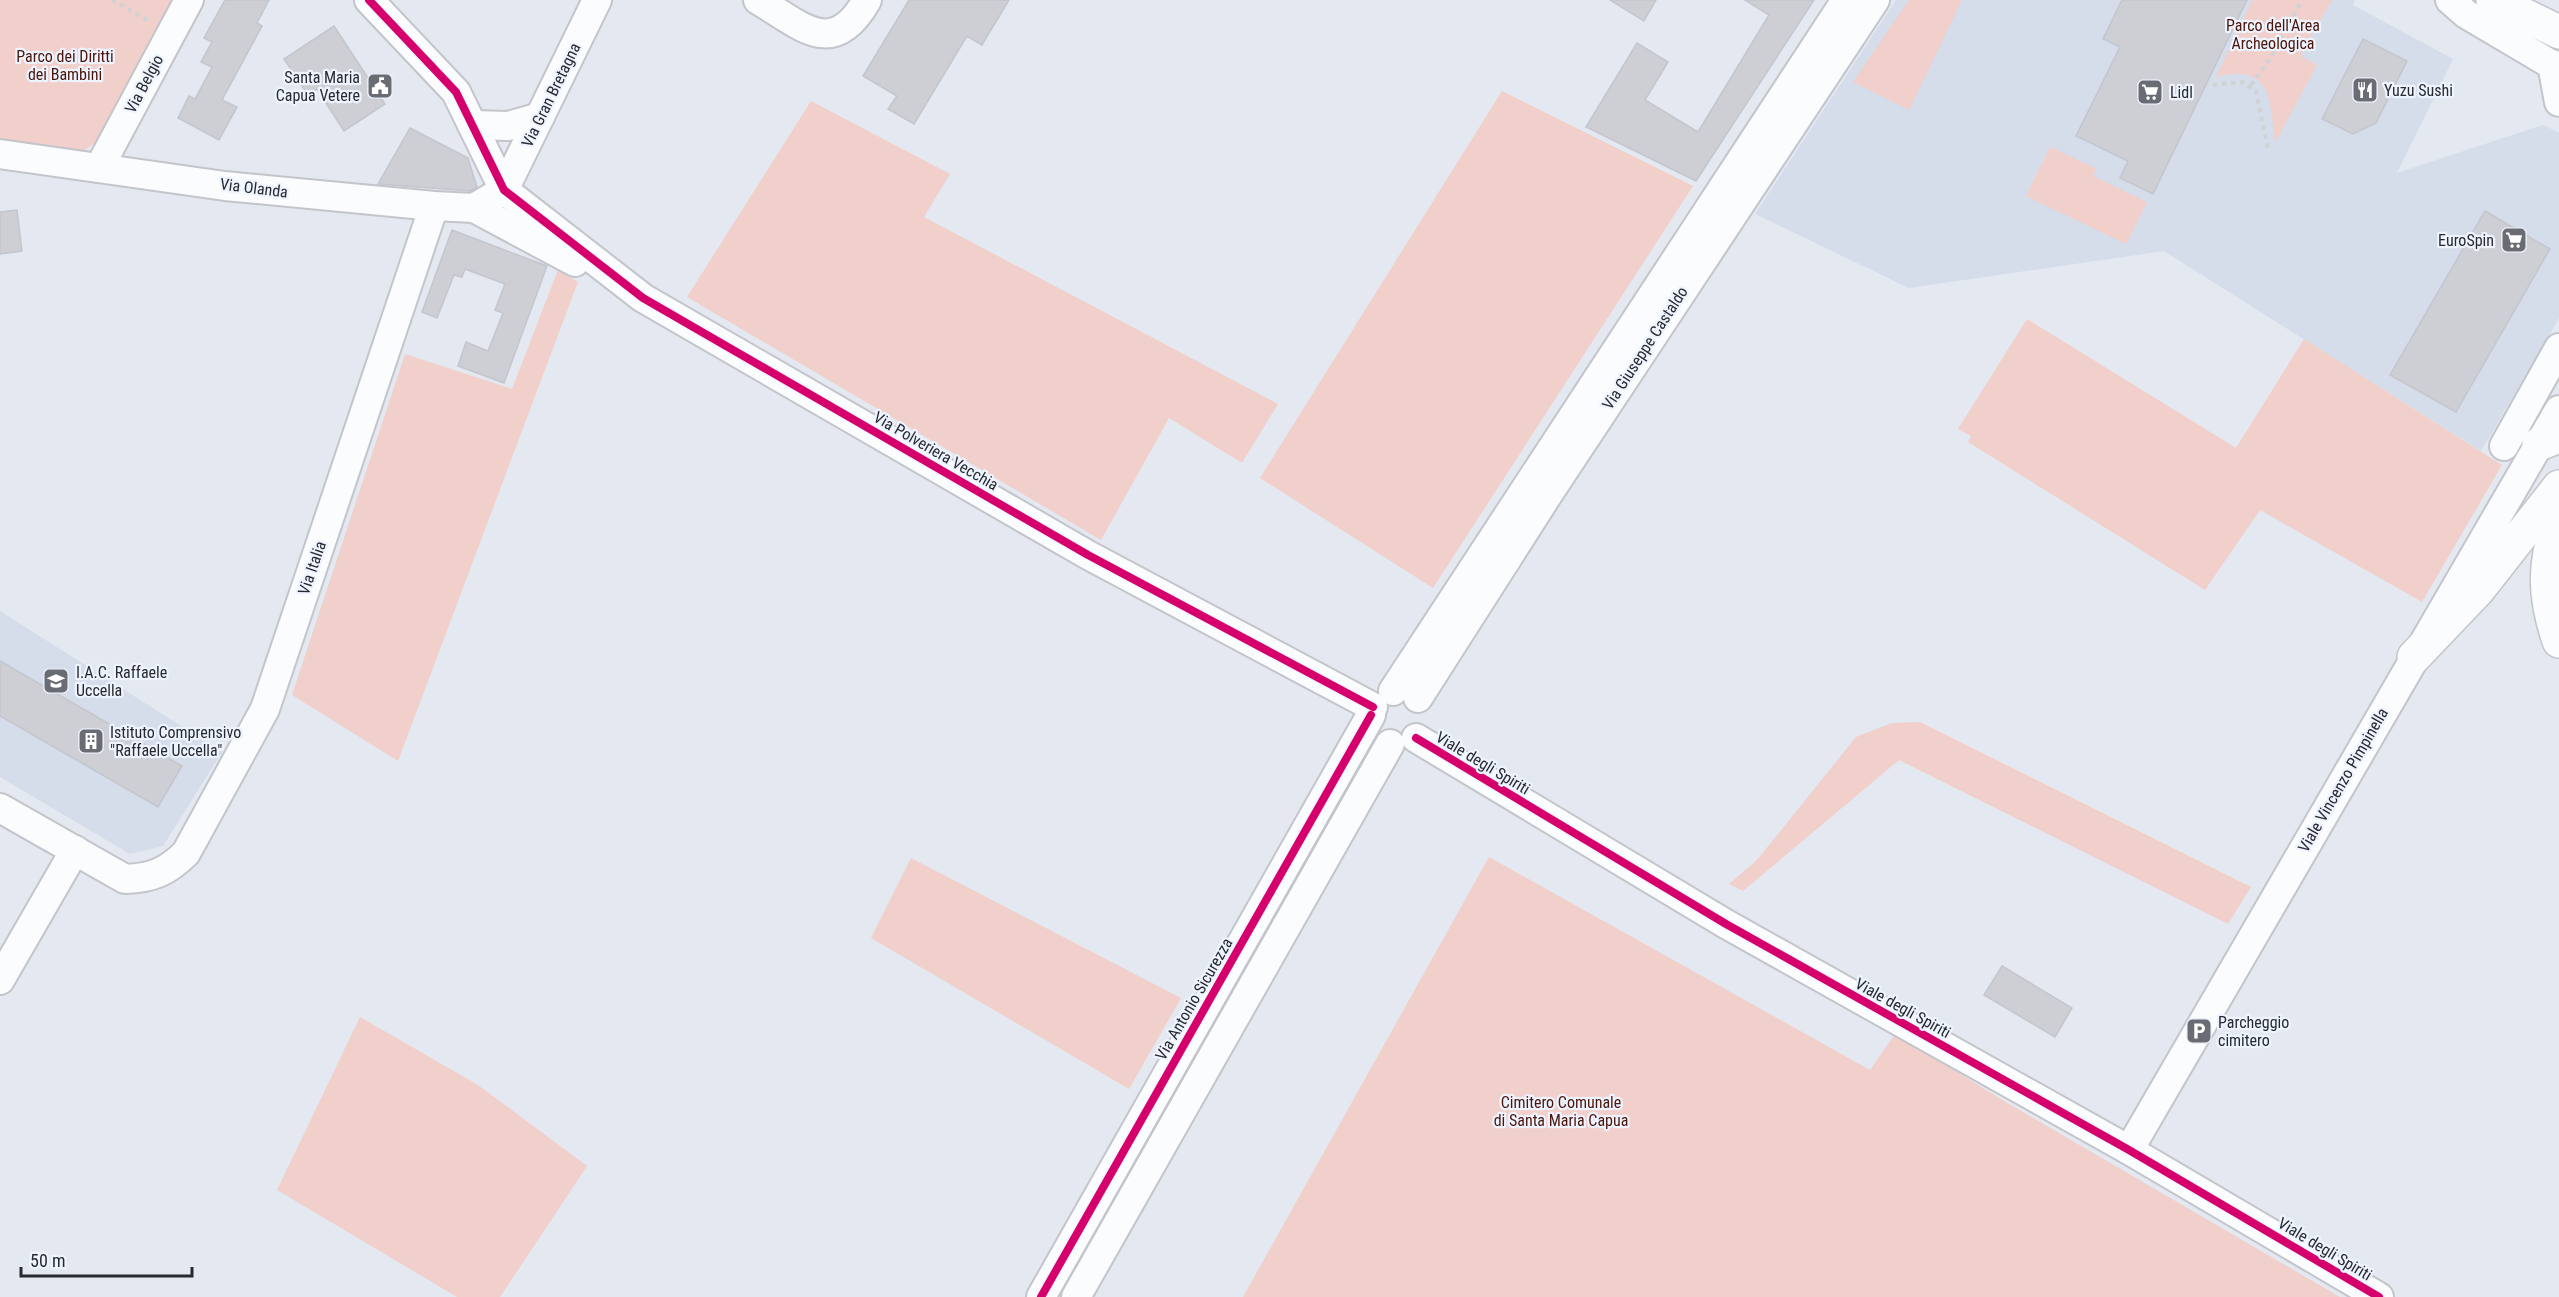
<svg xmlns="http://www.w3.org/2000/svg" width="2559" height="1297" viewBox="0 0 2559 1297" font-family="'Roboto Condensed',sans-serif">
<rect width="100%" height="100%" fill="#e4e8f0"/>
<g fill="#d5dcea">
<path d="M1896,0H2355L2353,5L2453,59L2397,173L2543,125L2559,133V318L2481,451L2164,251L1909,288L1755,214Z"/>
<path d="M0,611L222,752L163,846L130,854L0,777Z"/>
</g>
<g fill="#f1cfca">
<path d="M0,0H175L97,141L84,151L0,139Z"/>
<path d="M1909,0H1962L1909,110L1853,82Z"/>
<path d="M2252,0H2332L2300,56L2317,65L2275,143C2270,101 2272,62 2216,77Z"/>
<path d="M1502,91L1693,186L1433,588L1260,478Z"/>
<path d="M811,101L950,174L924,217L1278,404L1242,463L1169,418L1101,540L687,297Z"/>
<path d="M2050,147L2097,169L2093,176L2147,202L2126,244L2026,196Z"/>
<path d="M558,270L578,282L398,761L292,695L405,354L512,389Z"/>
<path d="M2027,319L2236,448L2304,339L2502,465L2422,602L2260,510L2205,590L1968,442L1971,436L1958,429Z"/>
<path d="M1920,722L2251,887L2228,924L1899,760L1743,891L1729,884L1757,860L1856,737L1892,723Z"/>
<path d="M1489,857L1870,1070L1895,1034L2004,1101L2340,1297H1243Z"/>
<path d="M911,858L1181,998L1129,1089L871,938Z"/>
<path d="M360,1017L478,1085L587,1166L500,1297H457L277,1190Z"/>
</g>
<g fill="#cdcfd5" stroke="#c3c6cc" stroke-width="1.5">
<path d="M225,0H269L257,23L262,26L222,100L237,107L219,140L178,118L189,96L195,99L212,67L201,62L212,42L204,38Z"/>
<path d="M909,0H1009L982,45L967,36L914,124L888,109L897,96L863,76Z"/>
<path d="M1610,0H1656L1644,21Z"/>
<path d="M1745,0H1814L1696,181L1586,127L1637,43L1668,62L1645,100L1698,132L1769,15Z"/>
<path d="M2122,0H2247L2153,194L2120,178L2128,161L2076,136L2120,47L2103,39Z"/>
<path d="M334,26L385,104L344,131L317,89L308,95L284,59Z"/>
<path d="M2363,39L2407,61L2376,123L2353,134L2322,119Z"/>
<path d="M410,128L468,158L477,187L470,191L378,184Z"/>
<path d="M17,210L22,251L0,254V212Z"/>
<path d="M2485,211L2550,249L2456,412L2390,375Z"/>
<path d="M452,230L547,266L504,383L458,366L466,342L488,351L503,313L495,310L505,284L465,269L462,277L454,275L437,318L422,312Z"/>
<path d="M0,661L182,766L158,807L0,716Z"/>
<path d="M2002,966L2072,1008L2055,1037L1984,995Z"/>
</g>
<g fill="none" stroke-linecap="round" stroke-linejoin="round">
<g stroke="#c3c5cb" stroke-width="32">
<g id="minor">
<path d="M369,0L456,92L504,190L643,298L1088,555L1373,707"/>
<path d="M758,0C802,26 833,60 867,0"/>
<path d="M2450,0L2466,14L2559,69"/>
<path d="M2552,64L2559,102"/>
<path d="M472,125L508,126L540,117"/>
<path d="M0,154L225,186L434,206L474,208L504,190"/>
<path d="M99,168L189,0"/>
<path d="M504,190L597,0"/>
<path d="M474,208L575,262"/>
<path d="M2504,446L2559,348"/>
<path d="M1393,691L1846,0"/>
<path d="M1418,698L1547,496L1875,0"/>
<path d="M1416,738L1726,924L2129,1150L2379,1297"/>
<path d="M0,808L125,879C152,878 167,872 186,853L265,709L434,206"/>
<path d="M0,980L75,850"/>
<path d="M2129,1150L2559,410"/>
<path d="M1041,1297L1371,715"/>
<path d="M1076,1297L1390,744"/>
</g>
</g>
<g stroke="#c3c5cb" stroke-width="36">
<path id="major" d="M2493,0L2559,32"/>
</g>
<g stroke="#c3c5cb" stroke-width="36">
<g id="highway">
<path d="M2539,444L2559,436"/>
<path d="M2559,517C2544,564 2543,594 2559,641"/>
<path d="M2414,657L2478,590L2559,487"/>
</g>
</g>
<g stroke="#d0d2d4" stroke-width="4" stroke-dasharray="4.5 4.5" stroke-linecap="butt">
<path d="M112,0L151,22"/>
<path d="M2213,85L2242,82L2256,91L2268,149"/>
<path d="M2251,85L2269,60L2302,0"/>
</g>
<use href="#minor" stroke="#fbfcfd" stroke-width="28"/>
<use href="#major" stroke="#fbfcfd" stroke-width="33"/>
<use href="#highway" stroke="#fbfcfd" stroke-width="33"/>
<g stroke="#eef4ff" stroke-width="11">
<g id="cycleway">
<path d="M369,0L456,92L504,190L643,298L1088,555L1373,707"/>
<path d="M1416,738L1726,924L2129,1150L2379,1297"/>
<path d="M1041,1297L1371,715"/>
</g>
</g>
<use href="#cycleway" stroke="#d6006c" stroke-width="8"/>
</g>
<defs>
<g id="civic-square" transform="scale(1.35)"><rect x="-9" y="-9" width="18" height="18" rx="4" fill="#696c72" stroke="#eef4ff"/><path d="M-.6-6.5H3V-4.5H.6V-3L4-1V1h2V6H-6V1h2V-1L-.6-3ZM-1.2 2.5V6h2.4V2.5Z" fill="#fff"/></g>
<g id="restaurant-square" transform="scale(1.35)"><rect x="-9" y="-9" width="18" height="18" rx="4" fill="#696c72" stroke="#eef4ff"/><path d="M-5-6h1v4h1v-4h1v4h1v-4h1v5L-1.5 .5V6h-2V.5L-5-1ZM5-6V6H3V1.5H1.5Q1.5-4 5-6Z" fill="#fff"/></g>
<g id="supermarket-square" transform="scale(1.35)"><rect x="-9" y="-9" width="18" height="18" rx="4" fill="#696c72" stroke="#eef4ff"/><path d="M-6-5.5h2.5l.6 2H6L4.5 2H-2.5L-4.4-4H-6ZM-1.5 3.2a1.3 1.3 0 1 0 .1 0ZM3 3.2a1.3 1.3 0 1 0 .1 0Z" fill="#fff"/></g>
<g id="school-square" transform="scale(1.35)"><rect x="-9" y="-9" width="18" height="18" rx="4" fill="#696c72" stroke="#eef4ff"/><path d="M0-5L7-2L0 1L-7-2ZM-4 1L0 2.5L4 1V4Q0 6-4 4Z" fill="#fff"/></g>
<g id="building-square" transform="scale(1.35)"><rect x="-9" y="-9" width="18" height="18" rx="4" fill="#696c72" stroke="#eef4ff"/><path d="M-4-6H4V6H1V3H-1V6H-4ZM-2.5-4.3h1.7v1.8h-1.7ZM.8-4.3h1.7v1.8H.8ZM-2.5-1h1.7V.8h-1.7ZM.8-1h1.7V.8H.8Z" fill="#fff"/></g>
<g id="parking-square" transform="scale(1.35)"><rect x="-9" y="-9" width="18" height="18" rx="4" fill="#696c72" stroke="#eef4ff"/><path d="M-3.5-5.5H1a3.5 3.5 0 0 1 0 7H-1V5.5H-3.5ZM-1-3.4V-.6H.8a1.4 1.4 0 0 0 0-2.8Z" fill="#fff"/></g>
</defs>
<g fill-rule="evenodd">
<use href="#civic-square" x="380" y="86"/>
<use href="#restaurant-square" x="2365" y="90"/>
<use href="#supermarket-square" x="2150" y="92"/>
<use href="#supermarket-square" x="2514" y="240"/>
<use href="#school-square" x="56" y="681"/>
<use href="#building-square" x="91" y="741"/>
<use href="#parking-square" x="2199" y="1031"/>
</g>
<g text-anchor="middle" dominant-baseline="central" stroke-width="4.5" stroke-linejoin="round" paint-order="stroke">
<g font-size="16" fill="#4b1509" stroke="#eef4ff">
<text x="2273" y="25">Parco dell'Area<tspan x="2273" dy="18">Archeologica</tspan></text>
<text x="65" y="56">Parco dei Diritti<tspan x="65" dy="18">dei Bambini</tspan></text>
<text x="1561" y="1102">Cimitero Comunale<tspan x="1561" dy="18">di Santa Maria Capua</tspan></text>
</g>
<g font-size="16" fill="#27292e" stroke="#eef4ff" text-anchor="start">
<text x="360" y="77" text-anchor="end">Santa Maria<tspan x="360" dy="18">Capua Vetere</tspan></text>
<text x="2384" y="90">Yuzu Sushi</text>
<text x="2170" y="92">Lidl</text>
<text x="2494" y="240" text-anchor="end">EuroSpin</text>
<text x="76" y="672">I.A.C. Raffaele<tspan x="76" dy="18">Uccella</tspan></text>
<text x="110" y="732">Istituto Comprensivo<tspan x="110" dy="18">"Raffaele Uccella"</tspan></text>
<text x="2218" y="1022">Parcheggio<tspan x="2218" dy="18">cimitero</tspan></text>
</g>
<g font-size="16" fill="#27292e" stroke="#eef4ff">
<text transform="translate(144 84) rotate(-62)">Via Belgio</text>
<text transform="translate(551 95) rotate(-64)">Via Gran Bretagna</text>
<text transform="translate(254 188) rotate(7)">Via Olanda</text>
<text transform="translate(1645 348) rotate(-57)">Via Giuseppe Castaldo</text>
<text transform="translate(936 451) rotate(30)">Via Polveriera Vecchia</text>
<text transform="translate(312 568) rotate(-71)">Via Italia</text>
<text transform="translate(1483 763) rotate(31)">Viale degli Spiriti</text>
<text transform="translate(2343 780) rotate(-60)">Viale Vincenzo Pimpinella</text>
<text transform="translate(1194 999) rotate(-60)">Via Antonio Sicurezza</text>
<text transform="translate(1903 1008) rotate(29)">Viale degli Spiriti</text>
<text transform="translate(2325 1249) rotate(31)">Viale degli Spiriti</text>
</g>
</g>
<path d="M21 1267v9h171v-9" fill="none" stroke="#27292e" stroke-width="3"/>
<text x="30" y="1267" font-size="18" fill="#27292e" stroke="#eef4ff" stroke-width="4.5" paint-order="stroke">50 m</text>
</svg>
